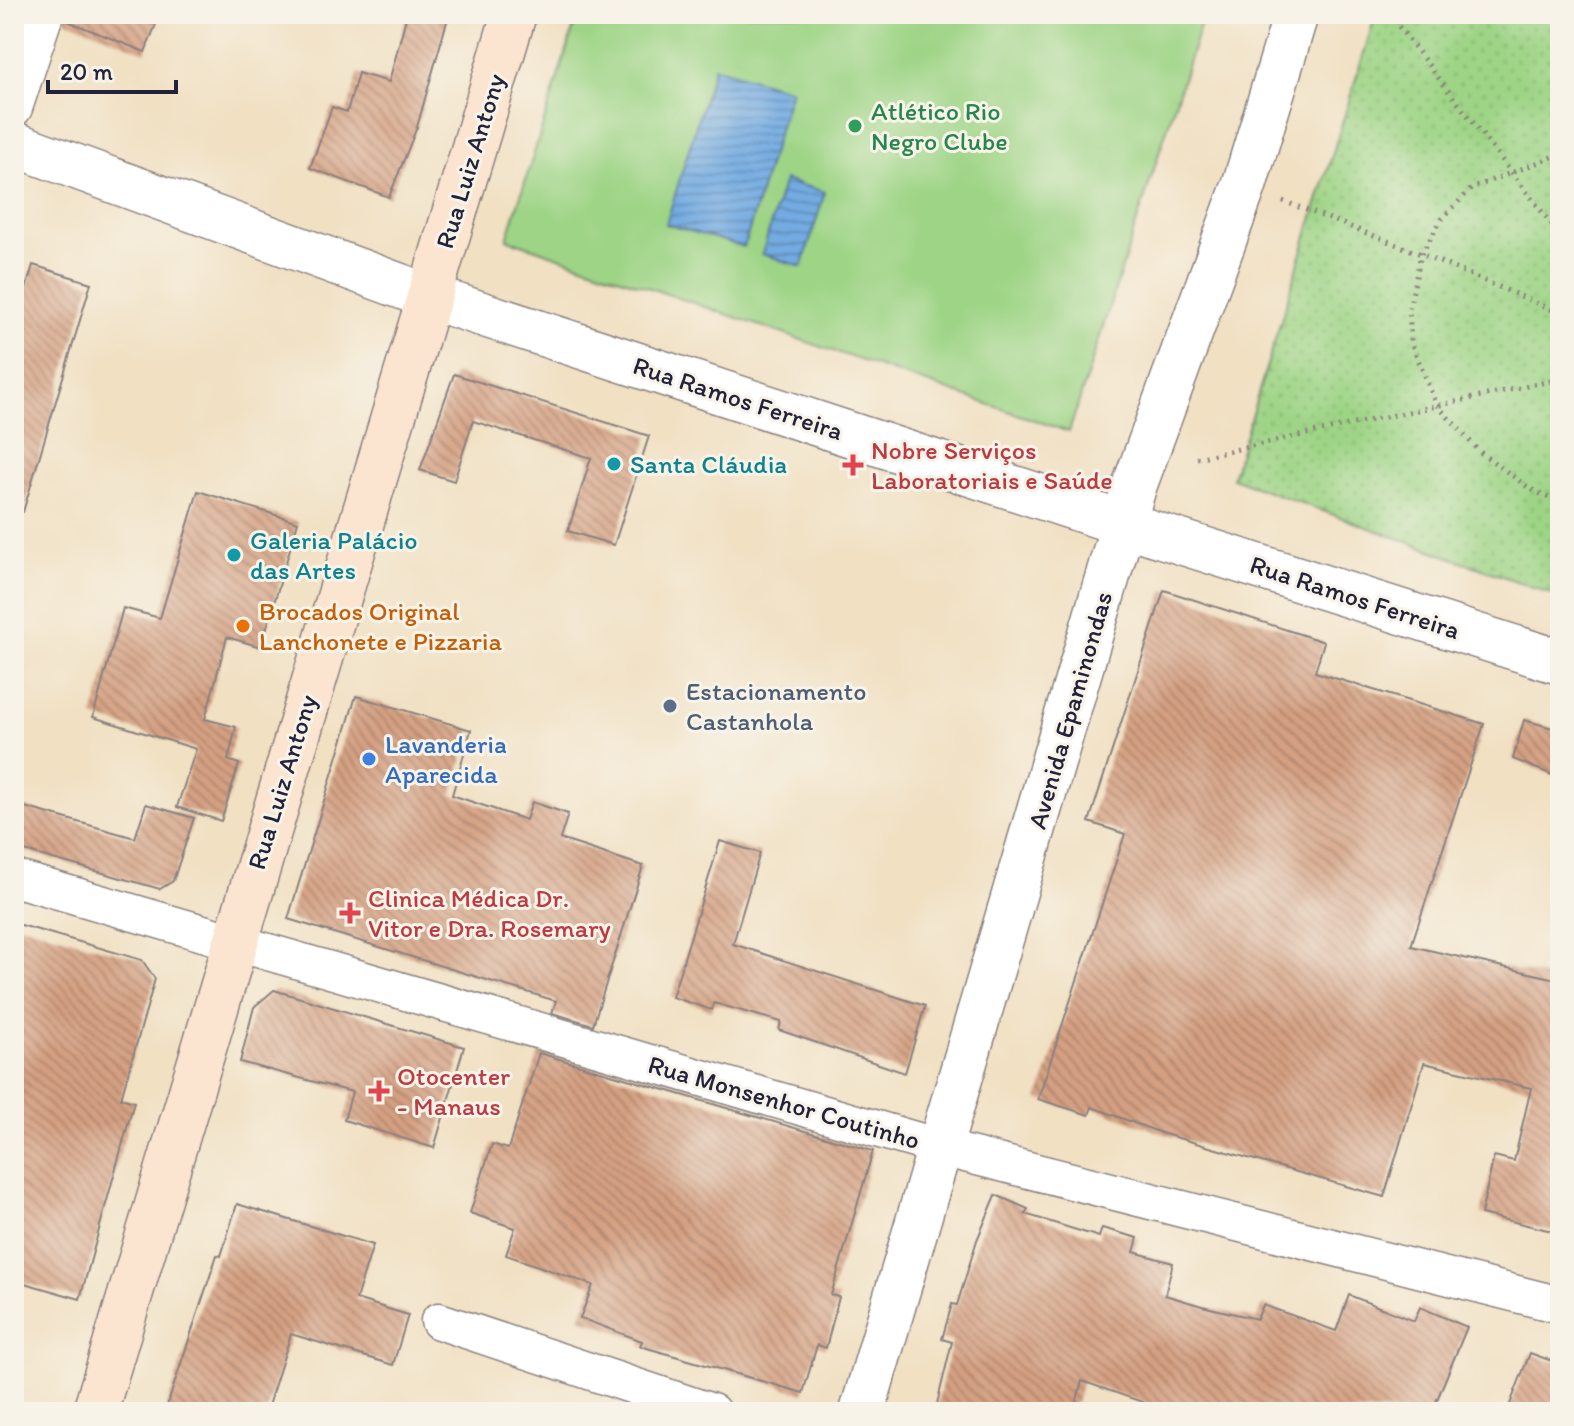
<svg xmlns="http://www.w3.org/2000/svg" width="1574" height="1426" viewBox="0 0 1574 1426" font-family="Itim,sans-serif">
<defs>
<pattern id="grass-dots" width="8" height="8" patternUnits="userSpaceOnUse" patternTransform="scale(2)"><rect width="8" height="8" fill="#9dd485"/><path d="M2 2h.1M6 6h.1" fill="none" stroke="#87b674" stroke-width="1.8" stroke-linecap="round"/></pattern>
<pattern id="water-rules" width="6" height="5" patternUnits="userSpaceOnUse" patternTransform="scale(2)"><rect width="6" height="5" fill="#73abe2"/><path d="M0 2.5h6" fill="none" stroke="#5e8bb8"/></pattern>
<pattern id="building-back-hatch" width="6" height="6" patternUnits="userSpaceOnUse" patternTransform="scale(2)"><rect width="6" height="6" fill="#d5a082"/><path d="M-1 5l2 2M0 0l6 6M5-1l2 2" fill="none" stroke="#ac826c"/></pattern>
</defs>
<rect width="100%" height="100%" fill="#f7f3e8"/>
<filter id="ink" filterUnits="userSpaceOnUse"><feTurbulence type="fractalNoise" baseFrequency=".0125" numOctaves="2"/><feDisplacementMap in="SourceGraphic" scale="16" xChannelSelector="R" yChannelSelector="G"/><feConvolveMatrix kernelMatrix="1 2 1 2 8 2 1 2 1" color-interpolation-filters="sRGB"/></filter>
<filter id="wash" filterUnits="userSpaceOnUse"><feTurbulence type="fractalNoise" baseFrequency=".006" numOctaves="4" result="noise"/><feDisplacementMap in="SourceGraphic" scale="32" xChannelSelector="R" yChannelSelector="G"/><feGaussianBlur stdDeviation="1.8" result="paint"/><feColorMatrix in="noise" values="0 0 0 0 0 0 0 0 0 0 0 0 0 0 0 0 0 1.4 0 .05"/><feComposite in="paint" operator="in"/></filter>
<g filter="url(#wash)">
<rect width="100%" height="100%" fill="#f1e0c2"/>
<path fill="url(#grass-dots)" stroke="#607b60" stroke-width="2" d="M1376,14H1560V597L1232,478Z"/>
<path fill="#9dd485" stroke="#607b60" stroke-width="2" d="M578,14H1204L1069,432L507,239Z"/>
<g fill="url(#water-rules)" stroke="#4a668e" stroke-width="2">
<path d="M714,67L791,90L744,247L666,224Z"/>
<path d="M784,180L825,192L802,267L762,254Z"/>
</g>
<g id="blocks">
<g fill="url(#building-back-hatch)">
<path d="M65,14H160L145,52L65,20Z"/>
<path d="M407,14H449L417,127L389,197L310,168L332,107L347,112L358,73L389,82Z"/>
<path d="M33,265L91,283L23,512L14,511V329Z"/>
<path d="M454,374L649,436L614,545L568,531L591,458L473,421L454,481L420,470Z"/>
<path d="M198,491L298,522L261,647L227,637L205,719L236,727L228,760L239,764L221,821L177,807L196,749L93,717L123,608L160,618Z"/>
<path d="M1164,590L1324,642L1315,672L1484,724L1411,946L1560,980V1197L1552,1231L1481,1214L1494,1156L1514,1161L1531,1088L1424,1063L1384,1197L1161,1133L1092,1107L1089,1115L1038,1099L1125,834L1089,822Z"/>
<path d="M356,696L471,730L452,795L526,820L532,802L568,814L560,839L643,866L593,1025L552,1013L556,1001L288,919Z"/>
<path d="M1524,720L1560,730V778L1513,759Z"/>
<path d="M14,804L135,838L146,804L194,818L173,881L160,889L14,848Z"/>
<path d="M720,841L760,853L733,944L925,1006L905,1073L779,1030L781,1022L714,1003L712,1010L672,997Z"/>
<path d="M14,923L142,960L155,979L121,1098L134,1102L80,1299L14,1280Z"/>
<path d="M274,990L464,1047L434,1148L344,1120L352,1092L240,1062L254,1007Z"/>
<path d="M539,1053L873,1151L831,1295L839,1297L826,1348L817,1345L803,1393L640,1346L642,1341L580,1318L593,1285L506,1255L515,1228L470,1213L492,1144L508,1149Z"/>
<path d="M996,1195L1028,1209L1025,1214L1099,1237L1102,1228L1138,1238L1134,1252L1173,1263L1165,1295L1202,1306L1257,1319L1263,1305L1336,1331L1349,1295L1414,1321L1420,1307L1467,1327L1432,1412H1171L1082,1381L1074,1412H935L952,1342L942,1339L952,1304L957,1305L977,1240Z"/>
<path d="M237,1204L373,1245L356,1299L408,1315L393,1365L291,1334L266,1412H165L217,1255L221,1256Z"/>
<path d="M1530,1353L1560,1364V1412H1507Z"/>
</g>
</g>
</g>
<g filter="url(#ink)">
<use href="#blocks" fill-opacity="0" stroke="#8a817e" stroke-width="2"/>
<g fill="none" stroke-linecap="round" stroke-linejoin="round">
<g stroke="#8a817e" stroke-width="39">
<g id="minor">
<path d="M14,108L45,14"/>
<path d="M14,878L942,1148L1560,1305"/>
<path d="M439,1321L712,1412"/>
</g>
</g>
<g stroke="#8a817e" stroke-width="47">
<g id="tertiary">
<path d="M14,144L430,297L1124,524L1560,662"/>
<path d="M862,1412L1134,487L1244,186L1296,14"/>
</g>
</g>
<g stroke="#8a817e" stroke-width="47">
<path id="secondary" d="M95,1412C231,945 374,480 514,14"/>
</g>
<g stroke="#8a817e" stroke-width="5" stroke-dasharray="2 6" stroke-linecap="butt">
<path d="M1389,14L1560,235"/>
<path d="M1560,154L1472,188L1442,219L1421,254L1409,309L1411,342L1436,404L1480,452L1529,488L1560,504"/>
<path d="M1283,201L1421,254L1560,313"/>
<path d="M1197,458L1560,379"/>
</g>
<use href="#minor" stroke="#fff" stroke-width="36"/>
<use href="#tertiary" stroke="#fff" stroke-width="44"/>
<use href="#secondary" stroke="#fce5d0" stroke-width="44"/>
</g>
</g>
<circle fill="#2e9e5b" stroke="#f7f3e8" stroke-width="3" cx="855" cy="126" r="8"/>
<g fill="#0f9aa8" stroke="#f7f3e8" stroke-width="3">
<circle cx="614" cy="464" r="8"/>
<circle cx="234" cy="555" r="8"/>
</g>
<g fill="#e0444e" stroke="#f7f3e8" stroke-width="3">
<path d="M849 453h8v8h8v8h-8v8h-8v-8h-8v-8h8z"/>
<path d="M346 901h8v8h8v8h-8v8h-8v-8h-8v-8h8z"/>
<path d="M375 1079h8v8h8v8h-8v8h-8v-8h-8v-8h8z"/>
</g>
<circle fill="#e8710a" stroke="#f7f3e8" stroke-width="3" cx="243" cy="626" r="8"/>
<circle fill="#5c6f8a" stroke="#f7f3e8" stroke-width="3" cx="670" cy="706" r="8"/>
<circle fill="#3f7fe0" stroke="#f7f3e8" stroke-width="3" cx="369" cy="759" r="8"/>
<g text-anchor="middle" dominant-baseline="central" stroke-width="6" stroke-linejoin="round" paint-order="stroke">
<g font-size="26" fill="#27864d" stroke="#f7f3e8" text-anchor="start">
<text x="871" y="111">Atlético Rio<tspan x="871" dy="30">Negro Clube</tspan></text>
</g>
<g font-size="26" fill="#22223b" stroke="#f7f3e8">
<text transform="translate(470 161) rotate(-73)">Rua Luiz Antony</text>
<text transform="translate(738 398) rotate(18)">Rua Ramos Ferreira</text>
<text transform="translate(1355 597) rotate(18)">Rua Ramos Ferreira</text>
<text transform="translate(1070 710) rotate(-74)">Avenida Epaminondas</text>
<text transform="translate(282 782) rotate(-73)">Rua Luiz Antony</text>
<text transform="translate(784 1102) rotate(16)">Rua Monsenhor Coutinho</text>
</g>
<g font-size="26" fill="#be3a42" stroke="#f7f3e8" text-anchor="start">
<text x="871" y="450">Nobre Serviços<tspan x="871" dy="30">Laboratoriais e Saúde</tspan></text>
<text x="368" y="898">Clinica Médica Dr.<tspan x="368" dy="30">Vitor e Dra. Rosemary</tspan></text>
<text x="397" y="1076">Otocenter<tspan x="397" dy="30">- Manaus</tspan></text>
</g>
<g font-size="26" fill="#0d838f" stroke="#f7f3e8" text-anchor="start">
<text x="630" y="464">Santa Cláudia</text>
<text x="250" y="540">Galeria Palácio<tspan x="250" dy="30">das Artes</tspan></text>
</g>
<g font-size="26" fill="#c56008" stroke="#f7f3e8" text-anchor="start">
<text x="259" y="611">Brocados Original<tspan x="259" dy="30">Lanchonete e Pizzaria</tspan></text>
</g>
<g font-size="26" fill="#4e5e75" stroke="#f7f3e8" text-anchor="start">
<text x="686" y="691">Estacionamento<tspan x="686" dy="30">Castanhola</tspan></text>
</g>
<g font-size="26" fill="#366cbe" stroke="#f7f3e8" text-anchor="start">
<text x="385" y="744">Lavanderia<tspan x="385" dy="30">Aparecida</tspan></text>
</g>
</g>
<rect width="1574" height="1426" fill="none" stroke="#f7f3e8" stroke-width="48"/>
<path d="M48 80v12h128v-12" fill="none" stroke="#22223b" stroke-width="4"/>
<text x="60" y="80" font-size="24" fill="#22223b" stroke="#f7f3e8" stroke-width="6" paint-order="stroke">20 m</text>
</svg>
